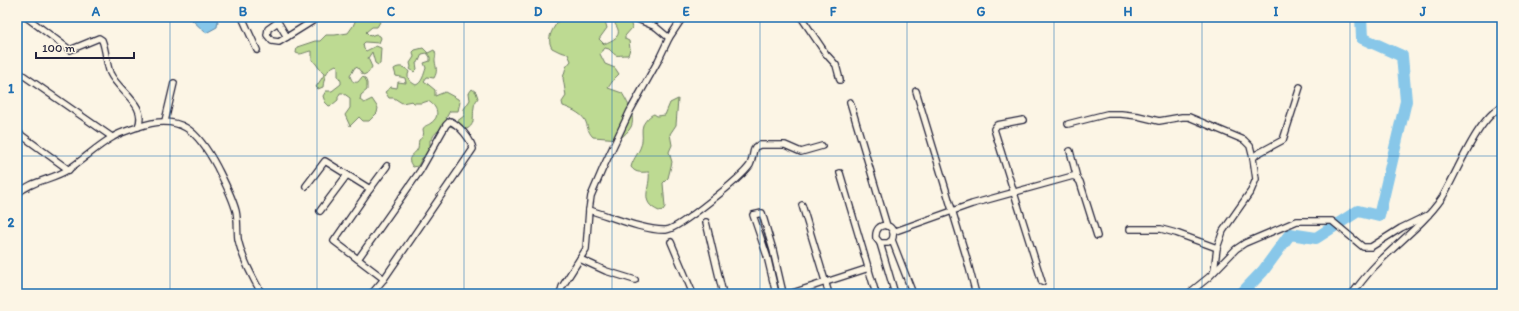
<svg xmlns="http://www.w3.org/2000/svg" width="1519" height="311" viewBox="0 0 1519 311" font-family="Itim,sans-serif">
<rect width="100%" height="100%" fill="#fcf5e5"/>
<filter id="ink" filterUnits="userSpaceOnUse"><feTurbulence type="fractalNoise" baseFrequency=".025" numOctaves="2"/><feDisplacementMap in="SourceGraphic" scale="8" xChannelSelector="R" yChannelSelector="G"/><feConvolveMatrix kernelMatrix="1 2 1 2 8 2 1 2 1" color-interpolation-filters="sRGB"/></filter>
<g filter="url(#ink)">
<g fill="#bdda92" stroke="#707e66">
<path d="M357,17H378L380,22L377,27H372L366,32L370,36L376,34L380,36L381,38L379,43L365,42L363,44L364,49L366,51L376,46L381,48L380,64L378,65L375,63L372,52L368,58L372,67L368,73L363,75L358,68L355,67L350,76C352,81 353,83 358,82L362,77L365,78L367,83V90L361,95L360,100L364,103L372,99L378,108L377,113L369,121H363L359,117L350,126L345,115L350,108V98L343,93H340L338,97V100L332,105L329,106L325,102L323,96L326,91H332L341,84V81L338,76V67L336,65C326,69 324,78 323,87L318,89L316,87L324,75L323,72C318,69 317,63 312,60V51C306,51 301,56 296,53L297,47L315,41H320L326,35H335L348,33L353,26Z"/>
<path d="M561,17H602L605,21L607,28L599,39L604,44C613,40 624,36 615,24L616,20L619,17H629L632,28L625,36V39L629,41L630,49L628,55C614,55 618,58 609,49L605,48L600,54L605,64L615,68L619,74L614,79L608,88L622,93C627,101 636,117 631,127C629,131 624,135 620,139L593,137C587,131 588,126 585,120C581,113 569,108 563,106L562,102L566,96L563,78L566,67L571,61L568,54L560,52L552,48C545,37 555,26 561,17Z"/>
<path d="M423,48L428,53L434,50C437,55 435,56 435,61C436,68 438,71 434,78L427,77L424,81L435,90V96L445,92L458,99L460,102L458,111H450L446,118L450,122H456L464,116V109L470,100L469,93L472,89L476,92L478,98C476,101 474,104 474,107C472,119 477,127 461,131C452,127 449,123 440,130C436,132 434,134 432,139L430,140V145L435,149L434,152L422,158L418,166L413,167C405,157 413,156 417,150C419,148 418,143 419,140C424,136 424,135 423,129C425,125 427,126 431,123C441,116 437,106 428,101L422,103H414L412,101L402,103L394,98H389L385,92L391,87L397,88L398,82L406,83L405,78L396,76L394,69C399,65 406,67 409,72C406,78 410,82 416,85C422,83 424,74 426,68L424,63L430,61V57L427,53L422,54L419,61L416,63L417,69L414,72L410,69L411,67L410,63L414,57L413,52L415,50Z"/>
<path d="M678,99L676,125L670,134L672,145L669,152L672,162L668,178L663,183L665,207L663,210L659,211C638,202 651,188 649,172C642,172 636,174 631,167C633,158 641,151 642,141C643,136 641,130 643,125C645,121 650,115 654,114L657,116L665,115L670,103Z"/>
</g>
<path fill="#88c7e9" stroke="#5f85a3" d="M195,17H214L218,21L217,27L206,33L192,20Z"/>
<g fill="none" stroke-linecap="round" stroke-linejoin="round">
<path stroke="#88c7e9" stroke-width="12" d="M1241,294L1263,271L1290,234L1316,238L1358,211L1379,216L1406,101L1402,56L1362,38L1361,17"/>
<g stroke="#22223b" stroke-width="8">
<g id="minor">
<path d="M26,17L70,50L99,38L102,40C106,50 106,62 110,73C118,91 148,105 138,127"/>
<path d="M242,17L257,50"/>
<path d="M276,17L278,22L287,37L279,42L272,41L267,35L268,29L278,22"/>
<path d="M633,17L656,27L669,38L658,61L630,111L603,168L591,196L589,210C610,216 644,231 666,230C679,229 742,177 750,165C753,159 752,153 755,147L760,145H785L801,152L822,146"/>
<path d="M801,17L826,54L836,65L840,80"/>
<path d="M287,37L319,17"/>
<path d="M669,38L683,17"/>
<path d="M17,71L112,137"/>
<path d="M916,91L966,256L976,294"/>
<path d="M850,102L887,226"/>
<path d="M1023,120L997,125L994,129L1042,282"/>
<path d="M165,121L174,83"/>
<path d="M1068,124L1107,114H1121L1138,116L1159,121L1182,117H1189L1244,140L1250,146L1253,158"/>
<path d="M17,132L69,170"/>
<path d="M1070,151L1077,178"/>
<path d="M840,173L876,294"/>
<path d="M306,186L325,161L370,189L334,241L384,279L373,292L369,294"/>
<path d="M370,189L387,166"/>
<path d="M17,194C32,180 53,180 69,169C84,159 97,146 113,137C121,132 130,130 138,127C180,112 198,131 217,167C224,181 232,196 236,211C238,220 237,230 238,239C242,258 252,277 262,294"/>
<path d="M802,205L829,294"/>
<path d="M320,211L347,175"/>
<path d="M706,222L723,294"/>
<path d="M1130,229H1161L1176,233L1217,248"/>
<path d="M893,232L972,204L1073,176L1077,178L1080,182L1097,236"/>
<path d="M892,240L888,243H880L876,238C874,219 899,223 892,240L913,294"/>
<path d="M671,242L693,294"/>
<path d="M880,243L895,294"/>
<path d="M358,259L420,171L446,125L450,121C459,125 471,139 473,149L384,279"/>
<path d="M580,259L606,271L635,280"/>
<path d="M1214,271L1217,248L1223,231L1251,191L1256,179L1253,158L1257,154L1283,140L1300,87"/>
<path d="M560,294L562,287L586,249L589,210"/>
<path d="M776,294L767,256L753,215L762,213L773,250L783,293"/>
<path d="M789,294L869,268"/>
<path d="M1188,294L1209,277L1236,249L1245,243L1297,221H1332L1363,247H1371L1401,228L1428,215"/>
<path d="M1352,294C1359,285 1367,274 1375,266C1397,243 1424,224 1442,198C1456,175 1478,117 1502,107"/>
</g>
</g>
<use href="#minor" stroke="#fcf5e5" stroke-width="5.5"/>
</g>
</g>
<path fill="none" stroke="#1f6fb2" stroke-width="1" stroke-opacity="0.55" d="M170,17V294M317,17V294M464,17V294M612,17V294M760,17V294M907,17V294M1054,17V294M1202,17V294M1350,17V294M17,156H1502"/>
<rect width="1519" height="311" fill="none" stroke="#fcf5e5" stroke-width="44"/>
<path d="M36 52v6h98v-6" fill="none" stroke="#22223b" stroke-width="2"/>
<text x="42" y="52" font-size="12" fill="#22223b" stroke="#fcf5e5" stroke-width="3" paint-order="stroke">100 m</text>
<rect x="22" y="22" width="1475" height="267" fill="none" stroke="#1f6fb2" stroke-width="1.5"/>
<g font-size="13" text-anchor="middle" font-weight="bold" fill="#1f6fb2">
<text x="96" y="16">A</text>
<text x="243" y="16">B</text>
<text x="391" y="16">C</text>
<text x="538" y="16">D</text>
<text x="686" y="16">E</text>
<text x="833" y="16">F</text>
<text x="981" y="16">G</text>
<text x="1128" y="16">H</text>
<text x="1276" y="16">I</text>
<text x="1423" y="16">J</text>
<text x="11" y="93">1</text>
<text x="11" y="227">2</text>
</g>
</svg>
